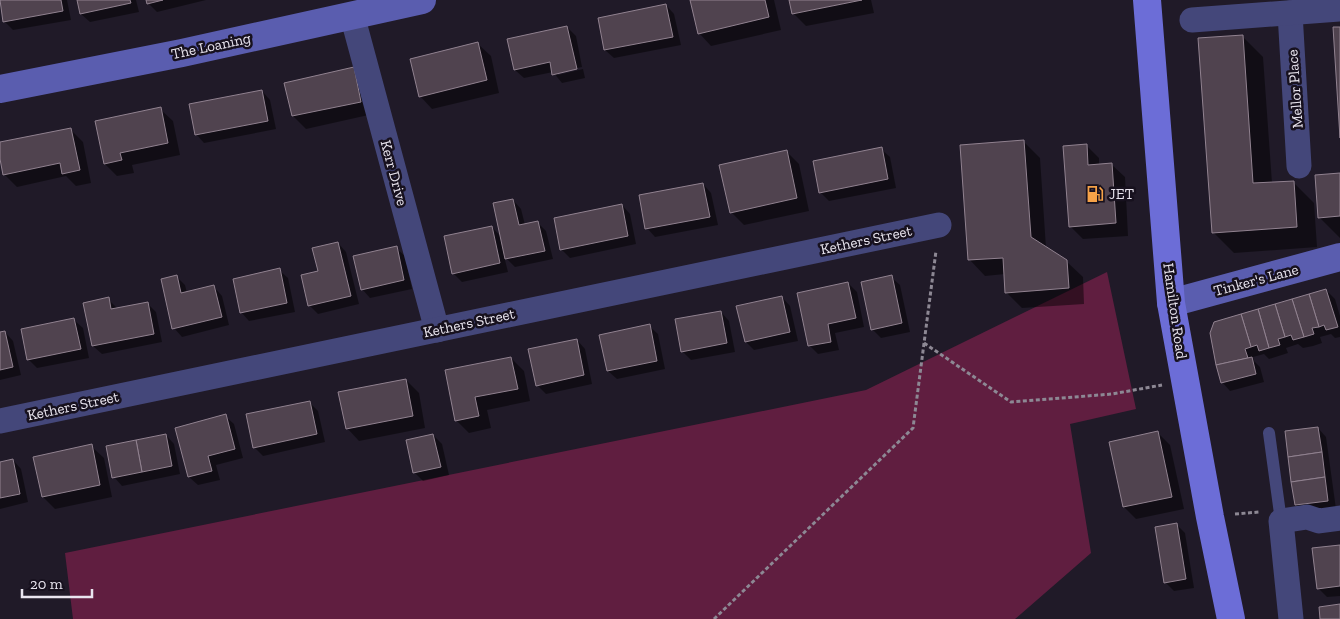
<svg xmlns="http://www.w3.org/2000/svg" width="1340" height="619" viewBox="0 0 1340 619" font-family="'Zilla Slab',serif">
<rect width="100%" height="100%" fill="#201a28"/>
<path fill="#601e40" d="M1107,272L1136,409L1070,424L1091,553L1015,619H73L65,553L866,390Z"/>
<g fill="#0007">
<path d="M1,0H67L71,20L13,30L4,21Z"/>
<path d="M78,0H136L139,12L90,22L81,14Z"/>
<path d="M147,0H206L157,12L148,3Z"/>
<path d="M693,0H774L781,30L711,46L699,33Z"/>
<path d="M790,0H871L874,13L806,26L793,13Z"/>
<path d="M666,5L674,14L681,45L614,58L605,50L600,19Z"/>
<path d="M567,27L576,36L582,67L558,72V75L583,69L585,78L562,83L553,72L524,78L515,70Z"/>
<path d="M1242,36L1263,57L1272,183L1293,182L1314,203L1317,247L1234,253L1213,232Z"/>
<path d="M478,44L491,56L499,93L432,109L420,96Z"/>
<path d="M353,69L373,114L306,129L293,116L286,83Z"/>
<path d="M262,91L270,100L276,129L204,143L196,134Z"/>
<path d="M160,109L173,121L180,155L132,165L134,173L117,176L105,164Z"/>
<path d="M70,129L83,142L91,183L76,186L66,176L17,187L4,174L0,152V143Z"/>
<path d="M1024,142L1040,158L1046,248L1066,261L1083,277L1084,304L1022,308L1006,292L1005,274L985,276L969,259Z"/>
<path d="M1086,145L1099,158V166L1112,165L1125,177L1128,236L1083,239L1070,226Z"/>
<path d="M881,149L890,157L896,188L829,201L821,193Z"/>
<path d="M786,151L799,164L809,211L744,225L731,212Z"/>
<path d="M1340,175V238L1319,217Z"/>
<path d="M703,184L711,193L718,225L655,237L647,228Z"/>
<path d="M513,200L521,209L525,225L538,223L546,231L553,259L515,267L504,256L508,272L462,282L453,273L492,227L502,238Z"/>
<path d="M622,205L630,214L636,244L570,258L561,249Z"/>
<path d="M338,243L346,252L359,304L318,314L309,305L319,272Z"/>
<path d="M396,248L405,256L412,289L370,298L362,289Z"/>
<path d="M279,270L288,278L295,312L249,321L241,312Z"/>
<path d="M176,276L185,285L187,293L214,287L222,296L229,325L182,337L174,328Z"/>
<path d="M891,277L900,285L910,332L881,338L872,329Z"/>
<path d="M848,283L857,292L864,327L835,333L839,350L818,354L810,346L798,294Z"/>
<path d="M1326,290L1335,299L1340,316V337L1335,338L1331,334L1320,337L1322,343L1313,346L1303,348L1298,344L1286,348L1288,353L1269,359L1264,354L1253,357L1254,361L1260,367L1264,382L1230,391L1222,382L1211,333Z"/>
<path d="M782,297L790,306L798,341L754,350L746,342Z"/>
<path d="M108,299L118,309L147,303L156,312L162,342L102,354L93,346L85,303Z"/>
<path d="M721,312L729,321L735,352L691,360L682,351Z"/>
<path d="M74,320L83,328L89,358L37,368L28,359Z"/>
<path d="M649,326L658,334L665,369L617,379L608,371L601,336Z"/>
<path d="M5,332L13,341L21,375L0,380V333Z"/>
<path d="M577,340L585,349L592,384L546,394L537,385Z"/>
<path d="M511,358L524,371L530,401L487,410L491,428L469,433L456,420L446,371Z"/>
<path d="M406,380L419,393L425,428L359,441L347,428Z"/>
<path d="M309,402L318,411L325,442L263,456L254,447Z"/>
<path d="M225,416L234,424L243,458L216,465L220,480L198,485L189,477L177,428Z"/>
<path d="M1318,428L1326,437L1336,509L1305,513L1296,505Z"/>
<path d="M1157,432L1170,445L1184,509L1136,519L1124,507Z"/>
<path d="M166,435L174,444L180,474L122,486L114,477Z"/>
<path d="M433,435L442,444L449,475L423,481L414,472Z"/>
<path d="M91,446L104,458L112,497L55,509L43,497Z"/>
<path d="M13,460L21,469L28,502L0,509V463Z"/>
<path d="M1177,525L1185,533L1194,588L1174,591L1165,582Z"/>
<path d="M1340,546V596L1327,597L1318,588Z"/>
</g>
<g fill="#50434f" stroke="#918290">
<path d="M0,0H61L63,11L3,22Z"/>
<path d="M77,0H130L131,3L80,14Z"/>
<path d="M146,0H163L147,4Z"/>
<path d="M690,0H765L769,17L698,34Z"/>
<path d="M789,0H862L792,14Z"/>
<path d="M666,4L673,37L604,50L598,18Z"/>
<path d="M567,26L577,69L552,75L550,62L514,70L507,39Z"/>
<path d="M1333,27H1340V138Z"/>
<path d="M1243,35L1253,183L1294,181L1297,227L1212,233L1198,38Z"/>
<path d="M478,42L487,80L419,97L410,59Z"/>
<path d="M354,67L361,102L292,116L284,83Z"/>
<path d="M262,90L268,121L195,135L189,104Z"/>
<path d="M161,107L168,143L120,153L122,160L104,164L95,121Z"/>
<path d="M71,128L80,170L62,174L60,163L3,175L0,159V142Z"/>
<path d="M1024,140L1031,237L1067,260L1069,288L1005,293L1003,258L968,260L960,145Z"/>
<path d="M1087,144L1088,165L1112,163L1116,223L1069,227L1063,146Z"/>
<path d="M882,147L888,179L819,193L813,161Z"/>
<path d="M787,150L797,198L730,213L719,165Z"/>
<path d="M1340,173V216L1318,218L1315,175Z"/>
<path d="M703,183L710,217L645,229L639,195Z"/>
<path d="M513,199L519,225L538,221L545,251L505,259L493,203Z"/>
<path d="M622,204L628,236L560,250L554,218Z"/>
<path d="M492,226L500,263L452,274L444,236Z"/>
<path d="M338,242L351,296L308,306L301,275L318,271L312,248Z"/>
<path d="M397,246L404,280L361,290L353,256Z"/>
<path d="M280,268L287,303L240,313L233,279Z"/>
<path d="M177,275L181,293L214,285L222,317L172,329L161,279Z"/>
<path d="M892,275L902,323L871,330L861,282Z"/>
<path d="M848,282L856,318L828,324L831,342L808,346L797,293Z"/>
<path d="M1326,289L1338,327L1326,330L1324,325L1319,327L1309,294Z"/>
<path d="M1309,294L1319,327L1312,328L1314,334L1304,337L1292,299Z"/>
<path d="M782,296L790,332L745,342L736,306Z"/>
<path d="M109,297L111,309L148,302L154,334L92,346L83,303Z"/>
<path d="M1292,299L1304,337L1293,340L1291,335L1285,337L1275,304Z"/>
<path d="M1275,304L1285,337L1278,339L1280,345L1269,348L1258,309Z"/>
<path d="M1258,309L1269,348L1259,351L1257,345L1251,347L1241,314Z"/>
<path d="M721,311L727,343L681,352L675,319Z"/>
<path d="M1241,314L1251,347L1245,349L1248,358L1216,365L1210,333L1214,322Z"/>
<path d="M74,318L81,349L27,360L21,329Z"/>
<path d="M650,324L657,361L607,371L599,335Z"/>
<path d="M5,331L13,367L0,370V332Z"/>
<path d="M577,339L584,375L536,386L528,349Z"/>
<path d="M511,357L518,389L475,397L479,416L455,421L445,370Z"/>
<path d="M1252,357L1256,374L1221,383L1216,365Z"/>
<path d="M406,379L413,416L346,429L338,392Z"/>
<path d="M310,401L317,434L253,448L246,414Z"/>
<path d="M226,414L235,449L208,456L212,471L188,477L175,428Z"/>
<path d="M1318,427L1322,452L1288,457L1285,431Z"/>
<path d="M1158,431L1172,497L1123,507L1109,442Z"/>
<path d="M166,434L172,466L142,472L136,440Z"/>
<path d="M433,434L441,467L413,473L406,440Z"/>
<path d="M136,440L142,472L112,478L106,446Z"/>
<path d="M92,444L100,485L42,497L33,457Z"/>
<path d="M1322,452L1325,477L1291,482L1288,457Z"/>
<path d="M13,459L20,494L0,498V462Z"/>
<path d="M1325,477L1328,501L1295,505L1291,482Z"/>
<path d="M1177,523L1186,579L1164,583L1155,527Z"/>
<path d="M1340,545V586L1317,589L1312,548Z"/>
<path d="M1340,604V619H1320L1319,607Z"/>
</g>
<g fill="none" stroke-linecap="round" stroke-linejoin="round">
<g stroke="#8d8894" stroke-width="3" stroke-dasharray="4 2.5" stroke-linecap="butt">
<path d="M924,343L1011,402L1112,394L1162,385"/>
<path d="M1235,514L1259,512"/>
<path d="M714,619L913,428L936,251"/>
</g>
<path stroke="#44477a" stroke-width="12" d="M1269,433L1281,521"/>
<g stroke="#44477a" stroke-width="25">
<path d="M1290,13L1299,166"/>
<path d="M352,15L437,330"/>
<path d="M1192,20L1340,9"/>
<path d="M0,421L939,225"/>
<path d="M1291,619L1281,521L1307,517L1319,521L1340,518"/>
</g>
<g stroke="#5a5daf" stroke-width="28">
<path d="M0,89L182,53L422,0"/>
<path d="M1171,303L1340,257"/>
</g>
<path stroke="#6c6dd7" stroke-width="28" d="M1147,0L1171,303L1210,517L1231,619"/>
</g>
<defs>
<g id="fuel-bare" transform="scale(1.35)"><path d="M-5.5-6h7V0h2V4h1.3V-2.5L3-4.5l.8-.8L6-3V5H2.5V1h-1V6h-7ZM-4.2-4.7v3.2H.2V-4.7Z" fill="#f6a248" stroke="#17111e" stroke-width="2.5" paint-order="stroke"/></g>
</defs>
<g fill-rule="evenodd">
<use href="#fuel-bare" x="1095" y="194"/>
</g>
<g text-anchor="middle" dominant-baseline="central" stroke-width="5" stroke-linejoin="round" paint-order="stroke">
<g font-size="15" fill="#e9e5ef" stroke="#17111e">
<text transform="translate(211 46) rotate(-12)">The Loaning</text>
<text transform="translate(1295 89) rotate(-94)">Mellor Place</text>
<text transform="translate(394 173) rotate(75)">Kerr Drive</text>
<text transform="translate(866 240) rotate(-12)">Kethers Street</text>
<text transform="translate(1256 280) rotate(-15)">Tinker's Lane</text>
<text transform="translate(1175 311) rotate(82)">Hamilton Road</text>
<text transform="translate(469 323) rotate(-12)">Kethers Street</text>
<text transform="translate(73 406) rotate(-12)">Kethers Street</text>
</g>
<g font-size="15" fill="#e9e5ef" stroke="#17111e" text-anchor="start">
<text x="1109" y="194">JET</text>
</g>
</g>
<path d="M22 589v8h70v-8" fill="none" stroke="#e9e5ef" stroke-width="2.5"/>
<text x="30" y="589" font-size="15" fill="#e9e5ef" stroke="#17111e" stroke-width="4" paint-order="stroke">20 m</text>
</svg>
